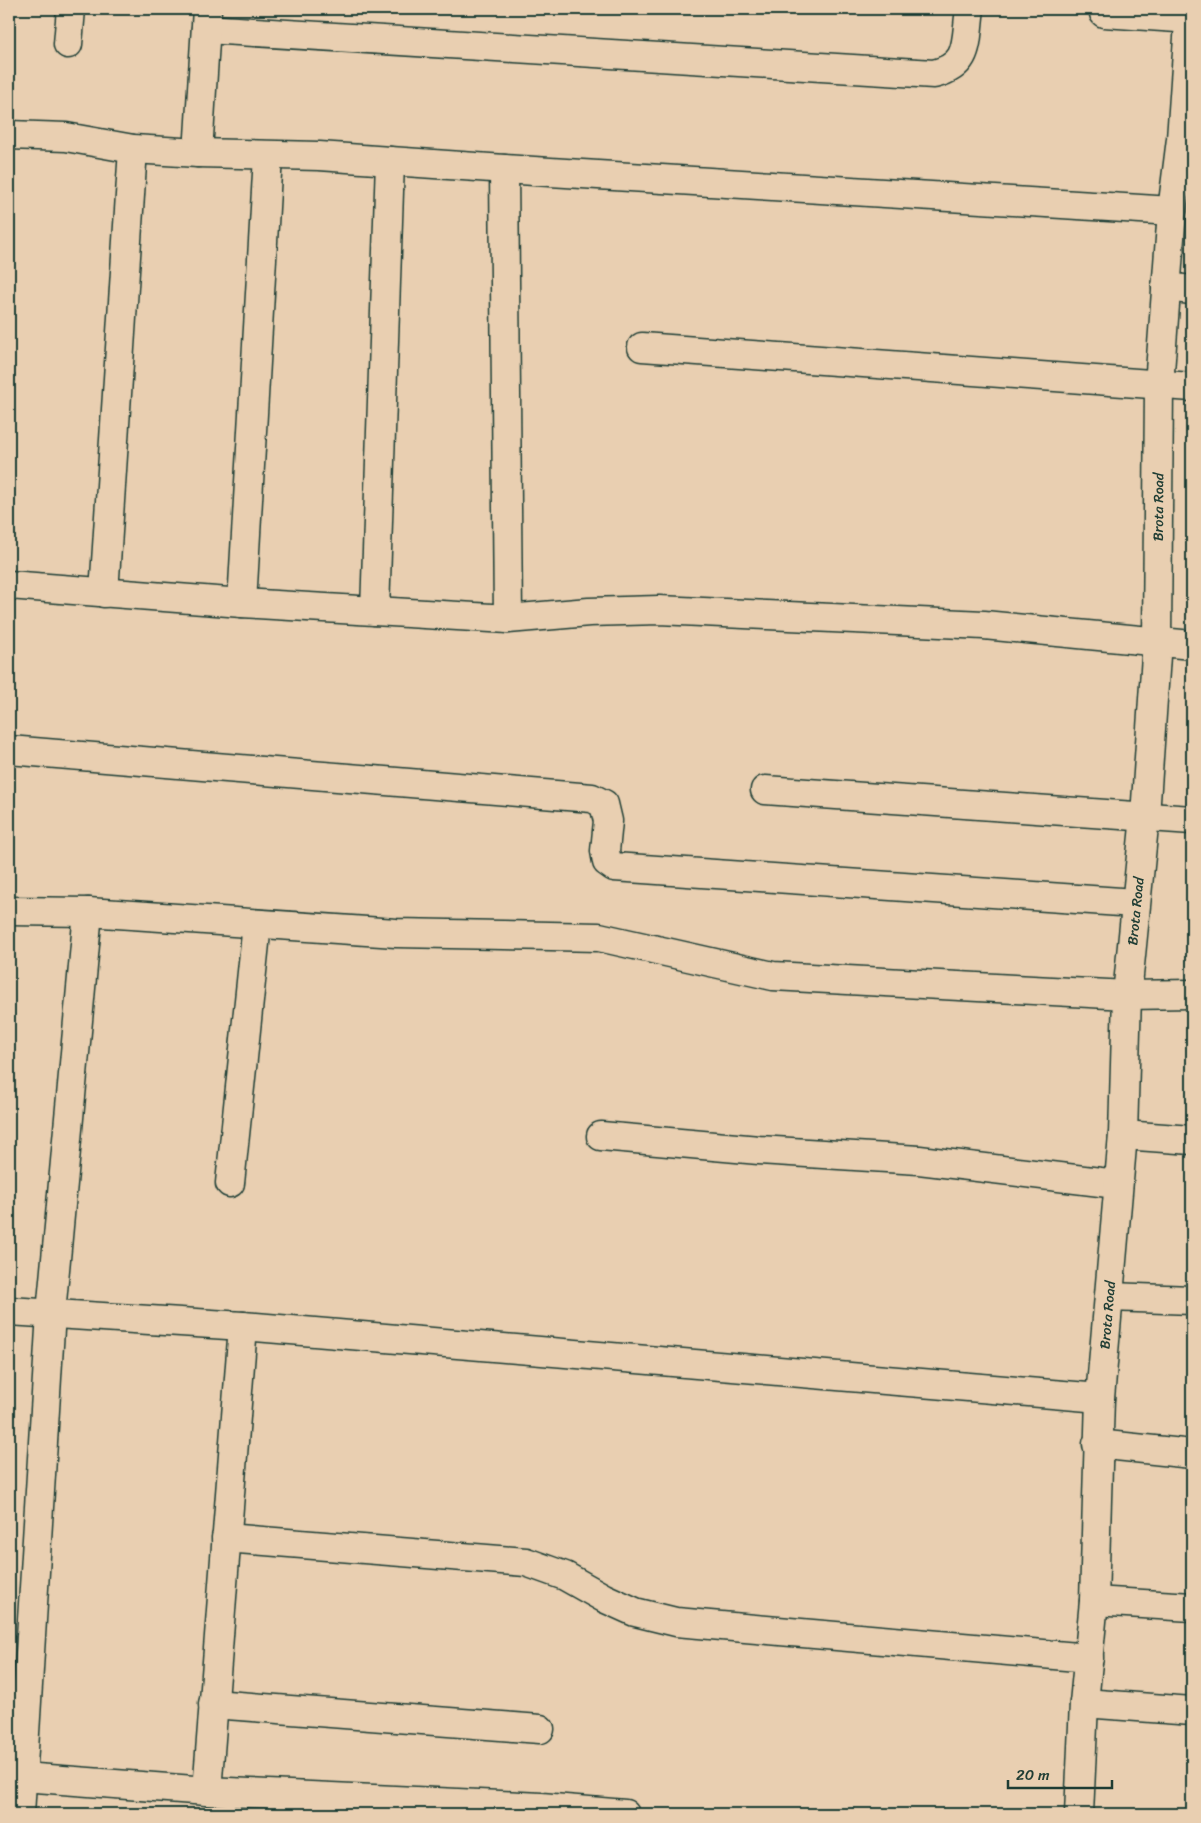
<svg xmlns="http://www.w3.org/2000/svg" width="1201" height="1823" viewBox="0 0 1201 1823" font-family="Sriracha,sans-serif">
<rect width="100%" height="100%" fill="#e9cfb1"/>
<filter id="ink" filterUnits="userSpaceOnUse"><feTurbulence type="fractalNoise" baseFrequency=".02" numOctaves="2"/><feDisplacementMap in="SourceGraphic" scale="10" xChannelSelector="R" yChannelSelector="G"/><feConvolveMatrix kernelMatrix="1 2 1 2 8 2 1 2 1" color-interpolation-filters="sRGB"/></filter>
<g filter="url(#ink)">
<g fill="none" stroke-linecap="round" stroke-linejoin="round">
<g stroke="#1f3d34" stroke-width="31">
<g id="street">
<path d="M1104,13L1192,19"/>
<path d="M206,29L934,74C971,65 965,42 970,9"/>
<path d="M68,44L71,9"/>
<path d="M9,135L66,137L133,149L198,153L319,156L534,171L1172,211"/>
<path d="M198,153L207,9"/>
<path d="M504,169L508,619"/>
<path d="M1166,287L1192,290"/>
<path d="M642,347L1192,387"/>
<path d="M9,585L242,603L508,619L589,612L659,610L984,625L1192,645"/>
<path d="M104,593L133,149"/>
<path d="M242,603L268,156"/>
<path d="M375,611L390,161"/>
<path d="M9,750L592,798L604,804L608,821L605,851L607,862L614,867L1135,903"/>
<path d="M765,790L1192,820"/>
<path d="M9,911L88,912L396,933L599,937L773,976L1127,995L1192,994"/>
<path d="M1123,1135L1192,1140"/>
<path d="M601,1136L759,1150L919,1160L1117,1184"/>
<path d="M230,1183L257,924"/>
<path d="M1110,1297L1192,1300"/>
<path d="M9,1311L243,1326L1100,1398"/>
<path d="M1097,1444L1192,1454"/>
<path d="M226,1538L526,1562L565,1576L604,1598L635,1612L676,1622L1089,1658"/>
<path d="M1094,1601L1192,1607"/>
<path d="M1084,1703L1192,1711"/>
<path d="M213,1704L540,1729"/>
<path d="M23,1777L207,1791L541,1807L625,1814"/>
<path d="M207,1791L243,1326"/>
<path d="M20,1814L51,1313L88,912"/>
<path id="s1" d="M1079,1814L1084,1703L1094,1601L1100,1398L1123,1135L1127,995L1145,816L1157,641L1159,385L1172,211L1181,139L1190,9"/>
</g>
</g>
<use href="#street" stroke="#e9cfb1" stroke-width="28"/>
</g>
</g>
<g text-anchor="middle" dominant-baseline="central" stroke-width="4" stroke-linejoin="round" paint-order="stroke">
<g font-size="14" fill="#1f3d34" stroke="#e9cfb1">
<text stroke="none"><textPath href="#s1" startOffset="1310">Brota Road</textPath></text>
<text stroke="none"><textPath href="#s1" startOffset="905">Brota Road</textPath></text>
<text stroke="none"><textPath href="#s1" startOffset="500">Brota Road</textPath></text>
</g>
</g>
<rect width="1201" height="1823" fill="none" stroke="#e9cfb1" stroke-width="30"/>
<rect x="15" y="15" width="1171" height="1793" fill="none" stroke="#1f3d34" stroke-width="2" filter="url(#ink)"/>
<path d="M1008 1780v8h104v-8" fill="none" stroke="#1f3d34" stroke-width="2.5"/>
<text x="1016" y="1780" font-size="15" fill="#1f3d34" stroke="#e9cfb1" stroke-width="4" paint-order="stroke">20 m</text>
</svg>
